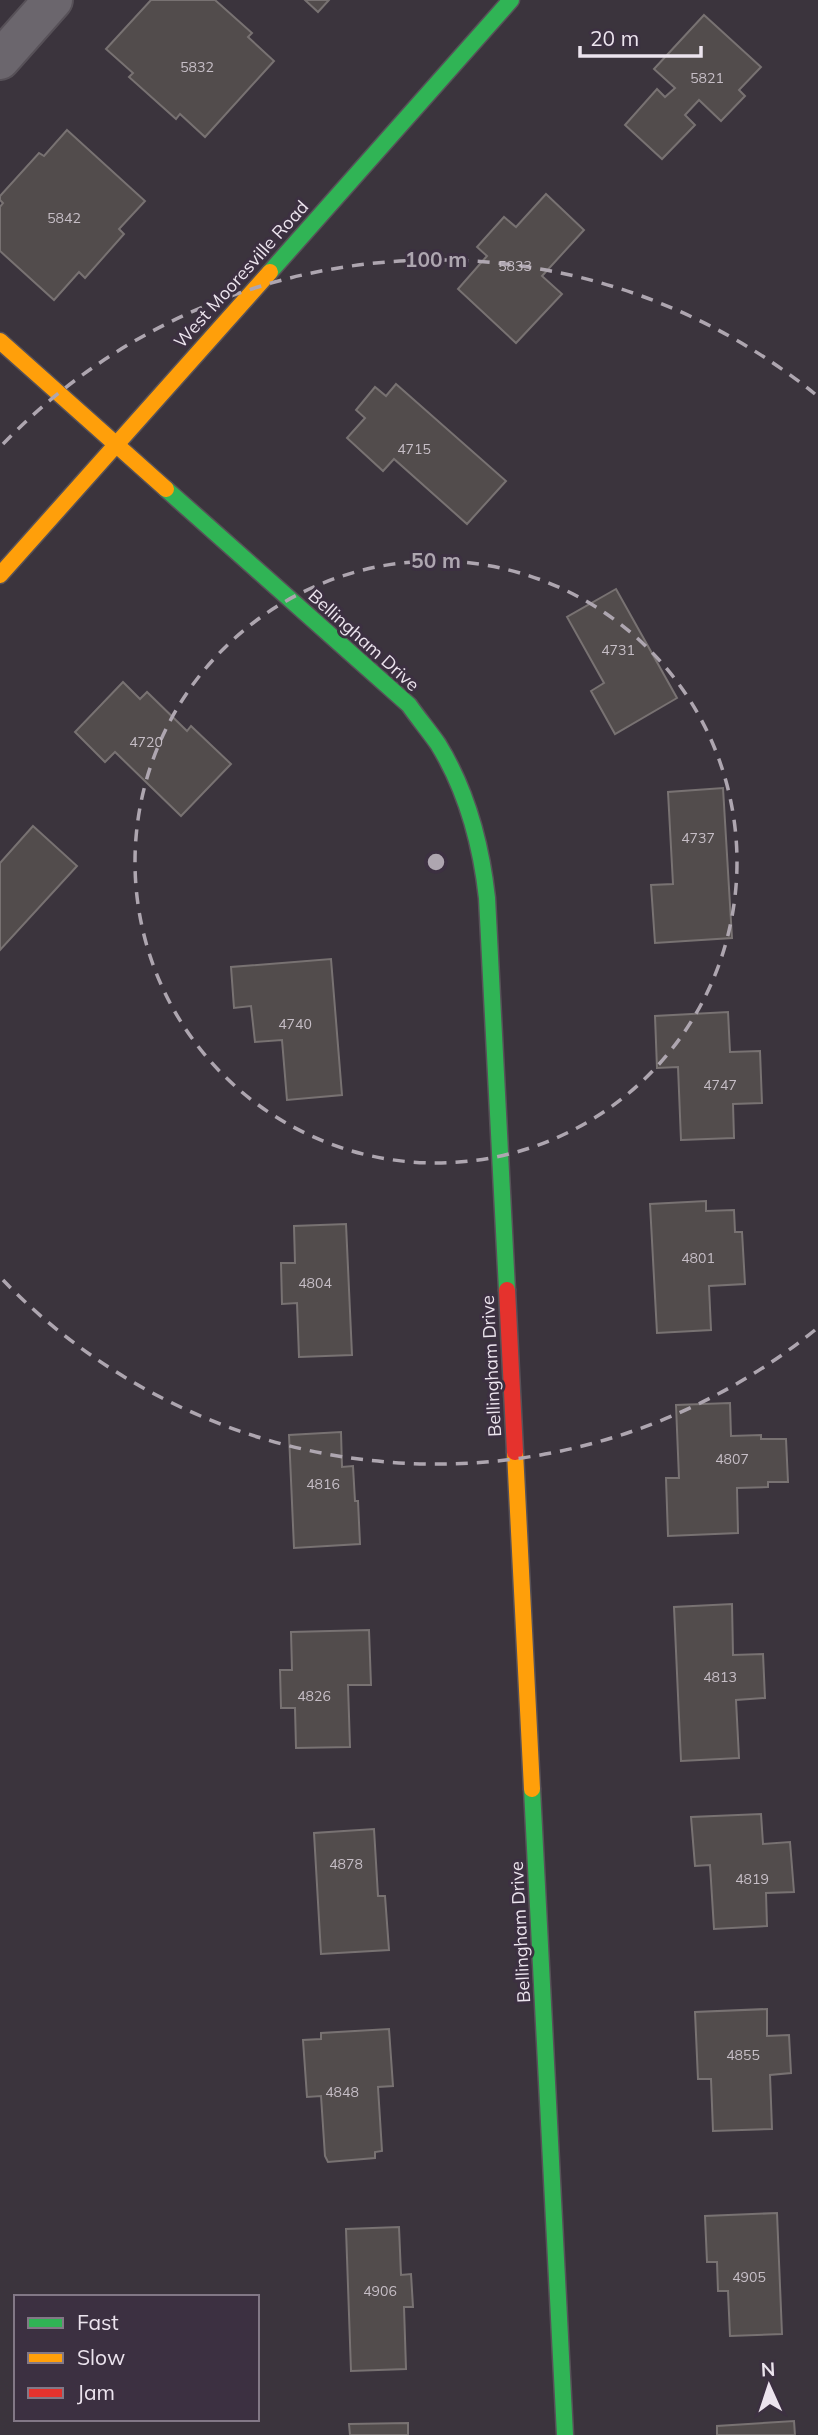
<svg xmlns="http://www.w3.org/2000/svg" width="818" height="2435" viewBox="0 0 818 2435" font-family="Mulish,sans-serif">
<rect width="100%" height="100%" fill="#3b343d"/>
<g fill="#524c4c" stroke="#787272" stroke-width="2">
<path d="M151,0H215L252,33L248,37L274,61L205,137L180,114L176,119L129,77L133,73L106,49Z"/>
<path d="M305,0H329L318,12Z"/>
<path d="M704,15L761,67L739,90L745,96L721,121L699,100L685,115L695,125L662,159L625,125L657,89L665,97L675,88L654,69Z"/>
<path d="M67,130L145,201L119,229L124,234L85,278L79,272L54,300L0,251V207L3,203L0,200V196L39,153L44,156Z"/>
<path d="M546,194L584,230L542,276L562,294L516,343L458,289L487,256L477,247L504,217L516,227Z"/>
<path d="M396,384L506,481L467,524L394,459L383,471L347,438L365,418L356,410L375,387L386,396Z"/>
<path d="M616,589L677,698L615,734L591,691L604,683L567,617Z"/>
<path d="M123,682L140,699L147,692L187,731L191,726L231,764L181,816L115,752L105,762L75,732Z"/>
<path d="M723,788L732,938L655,943L651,885L673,884L668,792Z"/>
<path d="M33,826L77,866L0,950V863Z"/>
<path d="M331,959L342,1095L287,1100L282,1040L255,1042L251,1006L234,1008L231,967Z"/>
<path d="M728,1012L730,1052L760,1051L762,1103L733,1104L734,1138L681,1140L678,1067L657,1068L655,1016Z"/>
<path d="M706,1201V1211L734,1210L735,1232H742L745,1284L709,1286L711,1330L657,1333L650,1204Z"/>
<path d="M346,1224L352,1355L299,1357L297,1303L282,1304L281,1263H295L294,1226Z"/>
<path d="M730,1403L731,1436L761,1435V1439H786L788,1482H768V1487L737,1488L738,1533L668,1536L666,1478H679L676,1405Z"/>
<path d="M341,1432L342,1467L353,1466L355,1501H358L360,1544L294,1548L289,1435Z"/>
<path d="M732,1604L733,1655L763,1654L765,1698L736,1700L739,1758L681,1761L674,1607Z"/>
<path d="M369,1630L371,1685H348L350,1747L296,1748L295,1708H281L280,1670H292L291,1632Z"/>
<path d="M761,1814L763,1844L790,1842L794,1892L766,1893L767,1926L714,1929L710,1865L695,1866L691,1817Z"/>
<path d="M374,1829L378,1896H385L389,1950L321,1954L314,1833Z"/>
<path d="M767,2009V2036L789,2035L791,2073L770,2075L772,2129L713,2131L711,2079H698L695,2012Z"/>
<path d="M389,2029L393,2086L378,2087L382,2151L375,2152V2158L328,2162L325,2156L321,2096L307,2097L303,2040L321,2039V2033Z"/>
<path d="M777,2213L782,2334L730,2336L728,2291H718L717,2262H707L705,2216Z"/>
<path d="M399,2227L401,2275L411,2274L413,2307H404L406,2369L351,2371L346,2229Z"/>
<path d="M794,2421L795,2435H717V2426Z"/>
<path d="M408,2423V2435H350L349,2424Z"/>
</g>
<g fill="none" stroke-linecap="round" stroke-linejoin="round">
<g stroke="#575158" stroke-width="42">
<path id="street" d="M0,60L53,0"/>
</g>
<g stroke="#575158" stroke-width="19">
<g id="fast">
<path d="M270,272L511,0"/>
<path d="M166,489L409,705C418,718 429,731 438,744C467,791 481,844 487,898L507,1290"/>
<path d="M532,1789L565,2435"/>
</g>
</g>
<g stroke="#575158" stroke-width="19">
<g id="slow">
<path d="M0,341L166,489"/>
<path d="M0,575L270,272"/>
<path d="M515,1452L532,1789"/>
</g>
</g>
<g stroke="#575158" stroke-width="19">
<path id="jam" d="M507,1290L515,1452"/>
</g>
<use href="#street" stroke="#6b666d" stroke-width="38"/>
<use href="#fast" stroke="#30b455" stroke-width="16"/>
<use href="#slow" stroke="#ff9f0a" stroke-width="16"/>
<use href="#jam" stroke="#e5322d" stroke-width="16"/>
</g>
<g fill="none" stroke="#aea6b0" stroke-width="3.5" stroke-dasharray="12 9">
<circle cx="436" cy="862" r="301"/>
<path d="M815 1330A602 602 0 0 1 3 1280M3 444A602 602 0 0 1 815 394"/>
</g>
<g text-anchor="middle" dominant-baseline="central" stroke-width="6" stroke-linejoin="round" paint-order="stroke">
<g font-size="14" fill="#c6bec6">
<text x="197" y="67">5832</text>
<text x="707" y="78">5821</text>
<text x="64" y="218">5842</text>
<text x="515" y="266">5833</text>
<text x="414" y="449">4715</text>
<text x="618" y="650">4731</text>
<text x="146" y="742">4720</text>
<text x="698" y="838">4737</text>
<text x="295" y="1024">4740</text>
<text x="720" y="1085">4747</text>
<text x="698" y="1258">4801</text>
<text x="315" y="1283">4804</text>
<text x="732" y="1459">4807</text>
<text x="323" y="1484">4816</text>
<text x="720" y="1677">4813</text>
<text x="314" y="1696">4826</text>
<text x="346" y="1864">4878</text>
<text x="752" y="1879">4819</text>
<text x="743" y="2055">4855</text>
<text x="342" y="2092">4848</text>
<text x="749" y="2277">4905</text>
<text x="380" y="2291">4906</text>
</g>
<g font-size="18" fill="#ece4ee" stroke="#3c3041">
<text transform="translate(241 274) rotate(-48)">West Mooresville Road</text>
<text transform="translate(364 640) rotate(42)">Bellingham Drive</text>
<text transform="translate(491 1366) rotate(-93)">Bellingham Drive</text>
<text transform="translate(520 1932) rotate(-93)">Bellingham Drive</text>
</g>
</g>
<circle cx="436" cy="862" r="10" fill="#aea6b0" stroke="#3c3041" stroke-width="3.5"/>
<g font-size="21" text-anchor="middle" font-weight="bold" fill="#aea6b0" stroke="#3c3041" stroke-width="6" stroke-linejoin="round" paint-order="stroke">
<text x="436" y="267">100 m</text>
<text x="436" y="568">50 m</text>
</g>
<rect x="14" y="2295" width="245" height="126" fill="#3c3041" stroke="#827886" stroke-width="2"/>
<rect x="28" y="2318" width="35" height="10" fill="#30b455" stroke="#827886" stroke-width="2"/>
<text x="77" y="2330" font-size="21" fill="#ece4ee">Fast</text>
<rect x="28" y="2353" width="35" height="10" fill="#ff9f0a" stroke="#827886" stroke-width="2"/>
<text x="77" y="2365" font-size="21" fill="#ece4ee">Slow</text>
<rect x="28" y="2388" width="35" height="10" fill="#e5322d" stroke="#827886" stroke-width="2"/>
<text x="77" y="2400" font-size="21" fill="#ece4ee">Jam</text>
<g transform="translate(769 2386) rotate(357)" stroke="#3c3041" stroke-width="5" paint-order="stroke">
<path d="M0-5L12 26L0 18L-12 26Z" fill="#ece4ee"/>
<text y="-10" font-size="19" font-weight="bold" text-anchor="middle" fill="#ece4ee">N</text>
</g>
<path d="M580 46v10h121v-10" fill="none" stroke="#ece4ee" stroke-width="3.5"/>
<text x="590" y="46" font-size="21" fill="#ece4ee" stroke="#3c3041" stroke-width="5" paint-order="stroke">20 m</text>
</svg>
